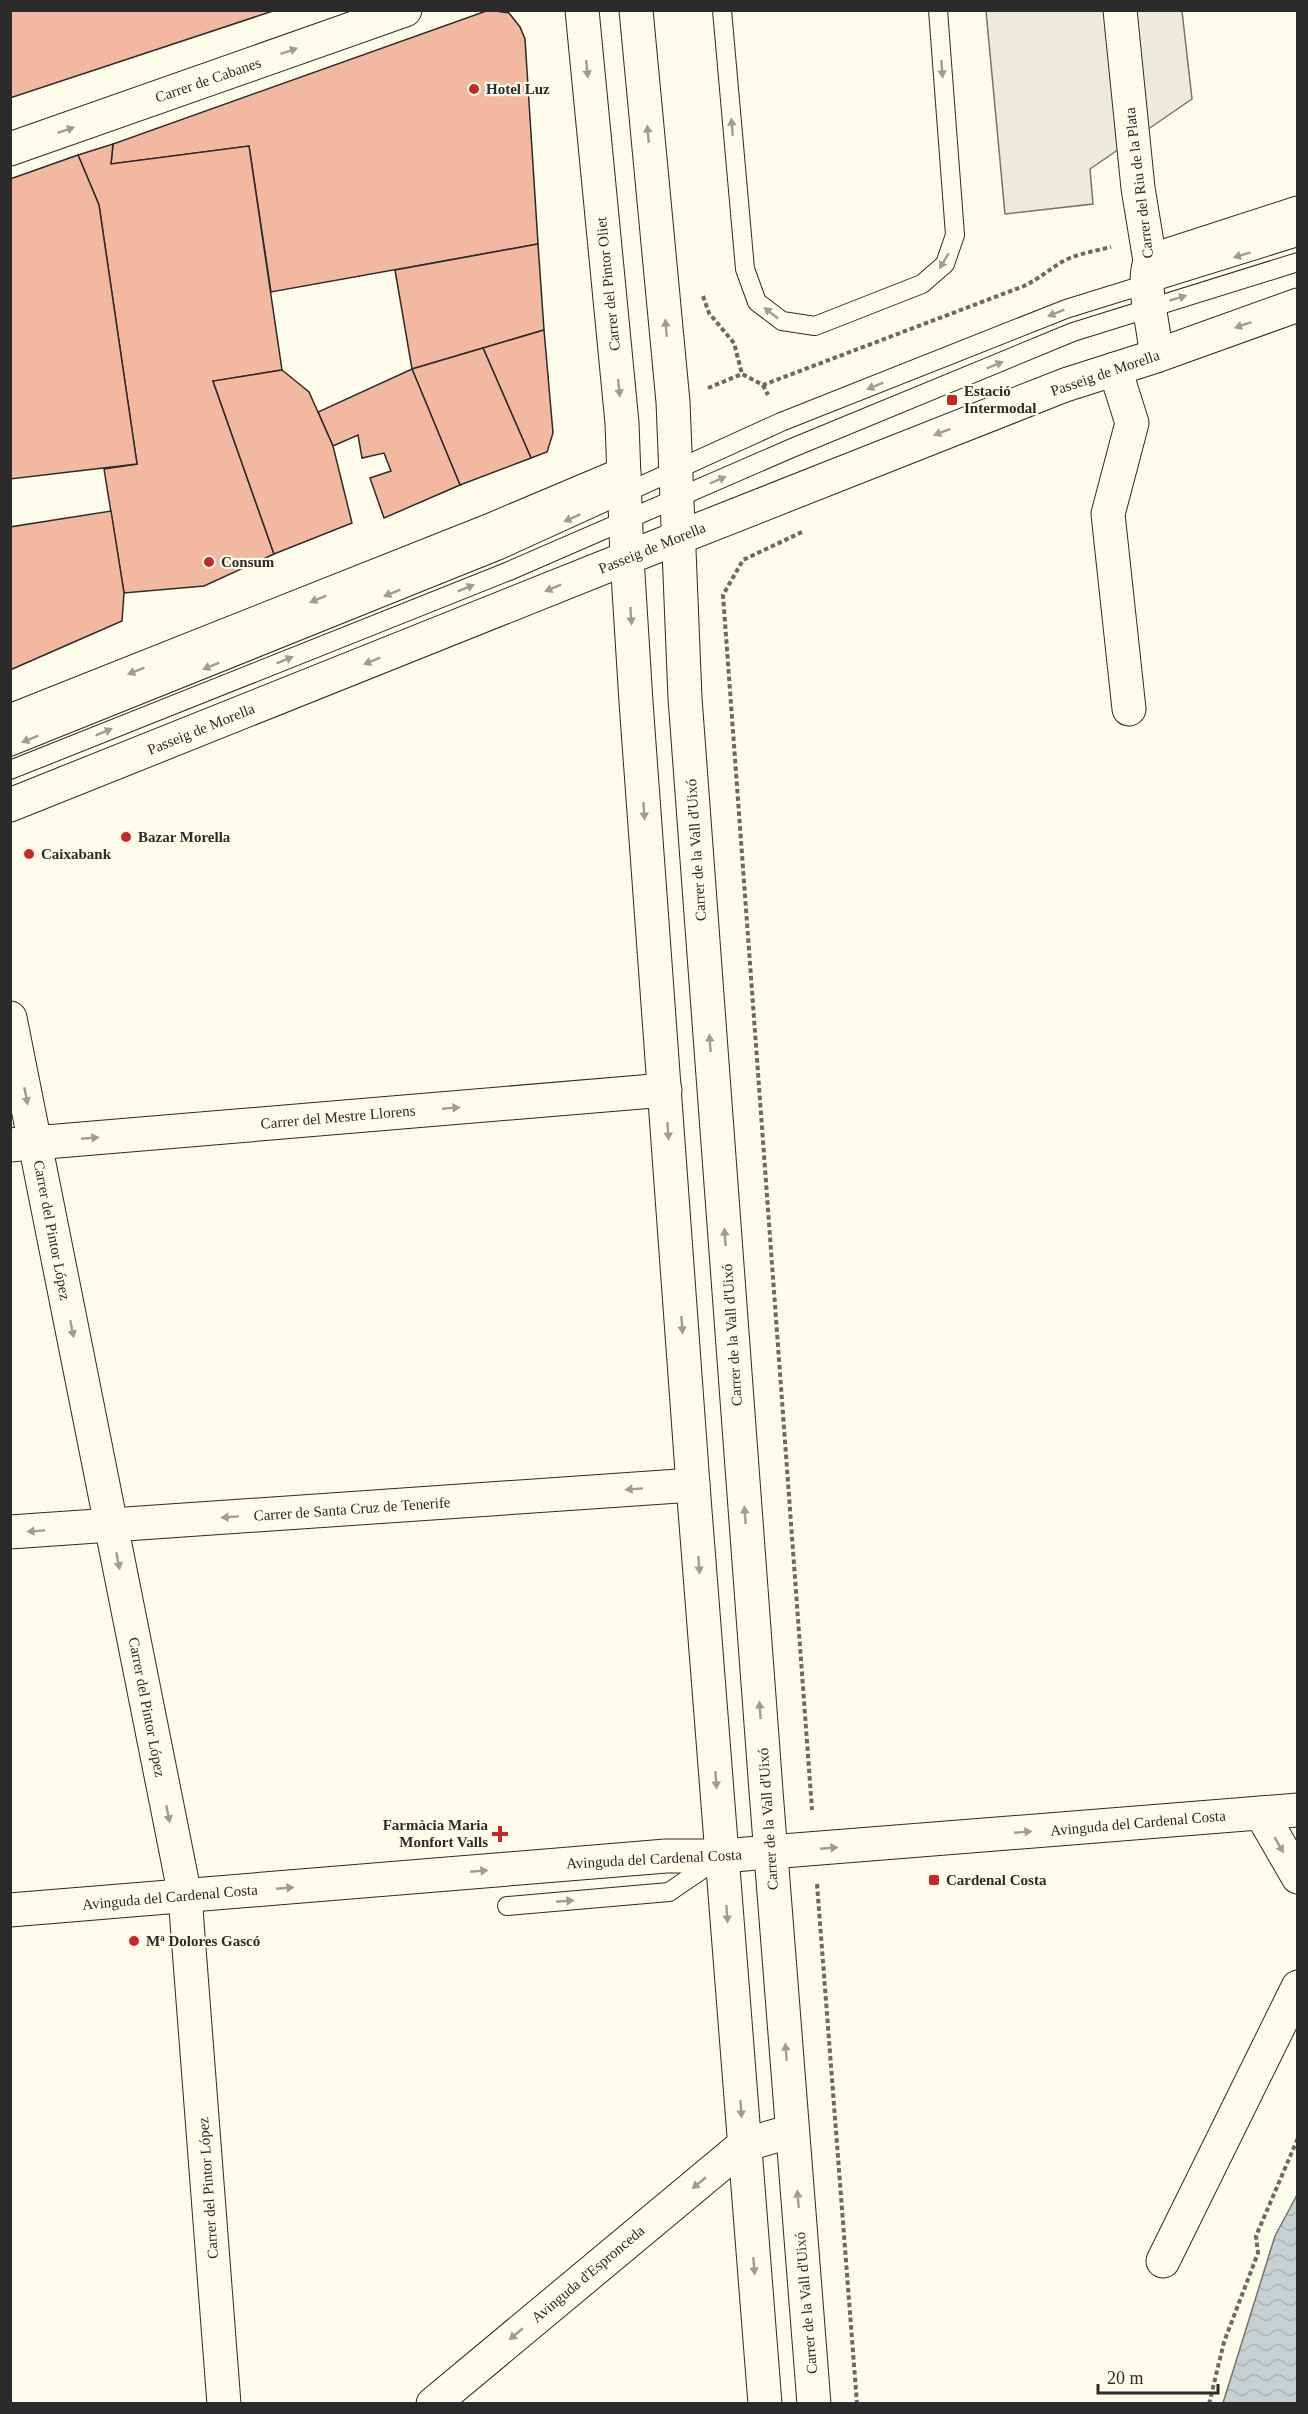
<svg xmlns="http://www.w3.org/2000/svg" width="1308" height="2414" viewBox="0 0 1308 2414" font-family="'Times New Roman',serif">
<defs>
<pattern id="water-waves" width="16" height="10" patternUnits="userSpaceOnUse" patternTransform="scale(1.5)"><rect width="16" height="10" fill="#c7d0d0"/><path d="M0 5q4-4 8 0t8 0" fill="none" stroke="#abb3b3"/></pattern>
</defs>
<rect width="100%" height="100%" fill="#fdfbea"/>
<path fill="#eceadb" stroke="#74746e" stroke-width="1.5" d="M986,11H1182L1192,99L1090,169L1093,204L1005,214Z"/>
<path fill="url(#water-waves)" stroke="#74746e" stroke-width="1.5" d="M1297,2195V2403H1223L1275,2236Z"/>
<g fill="#f2b8a0" stroke="#2b2b2b" stroke-width="1.5">
<path d="M10,10H276L10,98Z"/>
<path d="M489,10L509,13L520,27L525,39L538,244L271,292L249,146L111,164L113,144Z"/>
<path d="M113,144L111,164L249,146L282,370L213,381L274,554L204,586L124,593L104,469L137,464L99,205L78,155Z"/>
<path d="M78,155L99,205L137,464L10,479V179Z"/>
<path d="M538,244L544,330L412,369L395,270Z"/>
<path d="M544,330L553,433L547,452L531,458L483,348Z"/>
<path d="M483,348L531,458L460,485L412,369Z"/>
<path d="M412,369L460,485L384,518L370,478L391,471L384,453L362,458L358,435L333,446L318,412Z"/>
<path d="M282,370L309,392L333,446L352,523L274,554L213,381Z"/>
<path d="M111,511L124,593L122,621L10,670V527Z"/>
</g>
<g fill="none" stroke-linecap="round" stroke-linejoin="round">
<g stroke="#2b2b2b" stroke-width="20">
<g id="service">
<path d="M722,10L745,269L757,302L782,321L815,326L922,284L945,264L955,235L938,10"/>
<path d="M10,747L500,550L781,422L1066,309L1298,237"/>
<path d="M10,770L509,571L792,448L1073,332L1298,262"/>
<path d="M507,1906L669,1892L716,1860"/>
</g>
</g>
<g stroke="#2b2b2b" stroke-width="35">
<g id="minor">
<path d="M1120,10L1138,188L1150,261C1141,290 1155,325 1156,356"/>
<path d="M10,149L405,10"/>
<path d="M1150,261L1298,213"/>
<path d="M1115,369L1132,423L1108,514L1129,709"/>
<path d="M10,721L491,530L624,474"/>
<path d="M10,1018L185,1896L224,2404"/>
<path d="M10,1145L665,1090"/>
<path d="M10,1532L693,1485"/>
<path d="M1261,1813L1298,1877"/>
<path d="M1163,2261L1298,1987"/>
</g>
</g>
<g stroke="#2b2b2b" stroke-width="35">
<g id="tertiary">
<path d="M10,805L627,558"/>
<path d="M10,1910L666,1856H722L770,1852"/>
<path d="M433,2404L744,2145L792,2131"/>
</g>
</g>
<g stroke="#2b2b2b" stroke-width="35">
<g id="secondary">
<path d="M582,10L622,423L627,558L636,702L693,1485L765,2404"/>
<path d="M636,10L673,402L685,698L766,1791L814,2404"/>
<path d="M627,558L1065,385L1156,356L1298,305"/>
<path d="M770,1852L1298,1810"/>
</g>
</g>
<g stroke="#6a6964" stroke-width="4" stroke-dasharray="4.5 3" stroke-linecap="butt">
<path d="M703,296L709,313L734,343L742,374"/>
<path d="M763,385L768,395"/>
<path d="M708,388L742,374L763,385L1024,286C1038,279 1048,271 1060,263C1075,254 1095,251 1111,247"/>
<path d="M802,532L743,560L723,595L812,1810"/>
<path d="M817,1884L857,2404"/>
<path d="M1209,2404L1224,2342L1258,2253L1256,2236L1298,2138"/>
</g>
<use href="#service" stroke="#fdfbea" stroke-width="18"/>
<use href="#minor" stroke="#fdfbea" stroke-width="33"/>
<use href="#tertiary" stroke="#fdfbea" stroke-width="33"/>
<use href="#secondary" stroke="#fdfbea" stroke-width="33"/>
</g>
<defs><path id="oneway-solid" d="M-6-.8H1V-3.2L6.5 0L1 3.2V.8H-6Z" transform="scale(1.5)"/></defs>
<g fill="#9e9d94">
<use href="#oneway-solid" transform="translate(289 51) rotate(-19)"/>
<use href="#oneway-solid" transform="translate(587 69) rotate(84)"/>
<use href="#oneway-solid" transform="translate(942 69) rotate(86)"/>
<use href="#oneway-solid" transform="translate(732 127) rotate(-95)"/>
<use href="#oneway-solid" transform="translate(66 130) rotate(-19)"/>
<use href="#oneway-solid" transform="translate(648 134) rotate(-95)"/>
<use href="#oneway-solid" transform="translate(1242 255) rotate(163)"/>
<use href="#oneway-solid" transform="translate(944 261) rotate(121)"/>
<use href="#oneway-solid" transform="translate(1178 298) rotate(-17)"/>
<use href="#oneway-solid" transform="translate(771 313) rotate(-142)"/>
<use href="#oneway-solid" transform="translate(1056 313) rotate(158)"/>
<use href="#oneway-solid" transform="translate(1243 325) rotate(161)"/>
<use href="#oneway-solid" transform="translate(666 328) rotate(-95)"/>
<use href="#oneway-solid" transform="translate(995 365) rotate(-23)"/>
<use href="#oneway-solid" transform="translate(875 386) rotate(158)"/>
<use href="#oneway-solid" transform="translate(619 388) rotate(84)"/>
<use href="#oneway-solid" transform="translate(942 432) rotate(159)"/>
<use href="#oneway-solid" transform="translate(718 480) rotate(-23)"/>
<use href="#oneway-solid" transform="translate(572 518) rotate(156)"/>
<use href="#oneway-solid" transform="translate(466 588) rotate(-22)"/>
<use href="#oneway-solid" transform="translate(553 588) rotate(157)"/>
<use href="#oneway-solid" transform="translate(392 593) rotate(158)"/>
<use href="#oneway-solid" transform="translate(318 599) rotate(158)"/>
<use href="#oneway-solid" transform="translate(631 616) rotate(86)"/>
<use href="#oneway-solid" transform="translate(285 660) rotate(-22)"/>
<use href="#oneway-solid" transform="translate(372 661) rotate(158)"/>
<use href="#oneway-solid" transform="translate(211 666) rotate(158)"/>
<use href="#oneway-solid" transform="translate(136 671) rotate(158)"/>
<use href="#oneway-solid" transform="translate(104 732) rotate(-22)"/>
<use href="#oneway-solid" transform="translate(30 739) rotate(158)"/>
<use href="#oneway-solid" transform="translate(644 811) rotate(86)"/>
<use href="#oneway-solid" transform="translate(710 1043) rotate(-94)"/>
<use href="#oneway-solid" transform="translate(26 1096) rotate(79)"/>
<use href="#oneway-solid" transform="translate(451 1108) rotate(-5)"/>
<use href="#oneway-solid" transform="translate(668 1131) rotate(86)"/>
<use href="#oneway-solid" transform="translate(90 1138) rotate(-5)"/>
<use href="#oneway-solid" transform="translate(725 1237) rotate(-94)"/>
<use href="#oneway-solid" transform="translate(682 1325) rotate(86)"/>
<use href="#oneway-solid" transform="translate(72 1329) rotate(79)"/>
<use href="#oneway-solid" transform="translate(634 1489) rotate(176)"/>
<use href="#oneway-solid" transform="translate(745 1515) rotate(-94)"/>
<use href="#oneway-solid" transform="translate(230 1517) rotate(176)"/>
<use href="#oneway-solid" transform="translate(36 1531) rotate(176)"/>
<use href="#oneway-solid" transform="translate(118 1561) rotate(79)"/>
<use href="#oneway-solid" transform="translate(699 1565) rotate(86)"/>
<use href="#oneway-solid" transform="translate(760 1710) rotate(-94)"/>
<use href="#oneway-solid" transform="translate(716 1780) rotate(86)"/>
<use href="#oneway-solid" transform="translate(168 1814) rotate(79)"/>
<use href="#oneway-solid" transform="translate(1023 1832) rotate(-5)"/>
<use href="#oneway-solid" transform="translate(1279 1845) rotate(60)"/>
<use href="#oneway-solid" transform="translate(829 1848) rotate(-5)"/>
<use href="#oneway-solid" transform="translate(479 1871) rotate(-5)"/>
<use href="#oneway-solid" transform="translate(285 1888) rotate(-5)"/>
<use href="#oneway-solid" transform="translate(565 1901) rotate(-5)"/>
<use href="#oneway-solid" transform="translate(727 1914) rotate(86)"/>
<use href="#oneway-solid" transform="translate(786 2052) rotate(-95)"/>
<use href="#oneway-solid" transform="translate(741 2109) rotate(86)"/>
<use href="#oneway-solid" transform="translate(699 2183) rotate(140)"/>
<use href="#oneway-solid" transform="translate(798 2199) rotate(-95)"/>
<use href="#oneway-solid" transform="translate(754 2266) rotate(85)"/>
<use href="#oneway-solid" transform="translate(516 2334) rotate(140)"/>
</g>
<g fill="#c62828" stroke="#fdfbea" stroke-width="2">
<circle cx="474" cy="89" r="6"/>
<rect x="946" y="394" width="12" height="12" rx="3"/>
<circle cx="209" cy="562" r="6"/>
<circle cx="126" cy="837" r="6"/>
<circle cx="29" cy="854" r="6"/>
<path d="M497 1825h6v6h6v6h-6v6h-6v-6h-6v-6h6z"/>
<rect x="928" y="1874" width="12" height="12" rx="3"/>
<circle cx="134" cy="1941" r="6"/>
</g>
<g text-anchor="middle" dominant-baseline="central" stroke-width="4.5" stroke-linejoin="round" paint-order="stroke">
<g font-size="15" fill="#2b2b2b" stroke="#fdfbea">
<text transform="translate(208 80) rotate(-19)">Carrer de Cabanes</text>
<text transform="translate(1139 183) rotate(-97)">Carrer del Riu de la Plata</text>
<text transform="translate(608 284) rotate(-96)">Carrer del Pintor Oliet</text>
<text transform="translate(1105 373) rotate(-19)">Passeig de Morella</text>
<text transform="translate(652 548) rotate(-22)">Passeig de Morella</text>
<text transform="translate(201 729) rotate(-22)">Passeig de Morella</text>
<text transform="translate(696 850) rotate(-94)">Carrer de la Vall d'Uixó</text>
<text transform="translate(338 1117) rotate(-5)">Carrer del Mestre Llorens</text>
<text transform="translate(52 1230) rotate(79)">Carrer del Pintor López</text>
<text transform="translate(732 1335) rotate(-94)">Carrer de la Vall d'Uixó</text>
<text transform="translate(352 1509) rotate(-4)">Carrer de Santa Cruz de Tenerife</text>
<text transform="translate(147 1707) rotate(79)">Carrer del Pintor López</text>
<text transform="translate(768 1819) rotate(-94)">Carrer de la Vall d'Uixó</text>
<text transform="translate(1138 1823) rotate(-5)">Avinguda del Cardenal Costa</text>
<text transform="translate(654 1859) rotate(-3)">Avinguda del Cardenal Costa</text>
<text transform="translate(170 1897) rotate(-5)">Avinguda del Cardenal Costa</text>
<text transform="translate(208 2188) rotate(-94)">Carrer del Pintor López</text>
<text transform="translate(588 2274) rotate(-40)">Avinguda d'Espronceda</text>
<text transform="translate(806 2303) rotate(-95)">Carrer de la Vall d'Uixó</text>
</g>
<g font-size="15" font-weight="bold" fill="#2b2b2b" stroke="#fdfbea" text-anchor="start">
<text x="486" y="89">Hotel Luz</text>
<text x="964" y="391">Estació<tspan x="964" dy="17">Intermodal</tspan></text>
<text x="221" y="562">Consum</text>
<text x="138" y="837">Bazar Morella</text>
<text x="41" y="854">Caixabank</text>
<text x="488" y="1825" text-anchor="end">Farmàcia Maria<tspan x="488" dy="17">Monfort Valls</tspan></text>
<text x="946" y="1880">Cardenal Costa</text>
<text x="146" y="1941">Mª Dolores Gascó</text>
</g>
</g>
<rect width="1308" height="2414" fill="none" stroke="#2b2b2b" stroke-width="24"/>
<path d="M1098 2384v9h120v-9" fill="none" stroke="#2b2b2b" stroke-width="3"/>
<text x="1107" y="2384" font-size="18" fill="#2b2b2b" stroke="#fdfbea" stroke-width="4.5" paint-order="stroke">20 m</text>
</svg>
